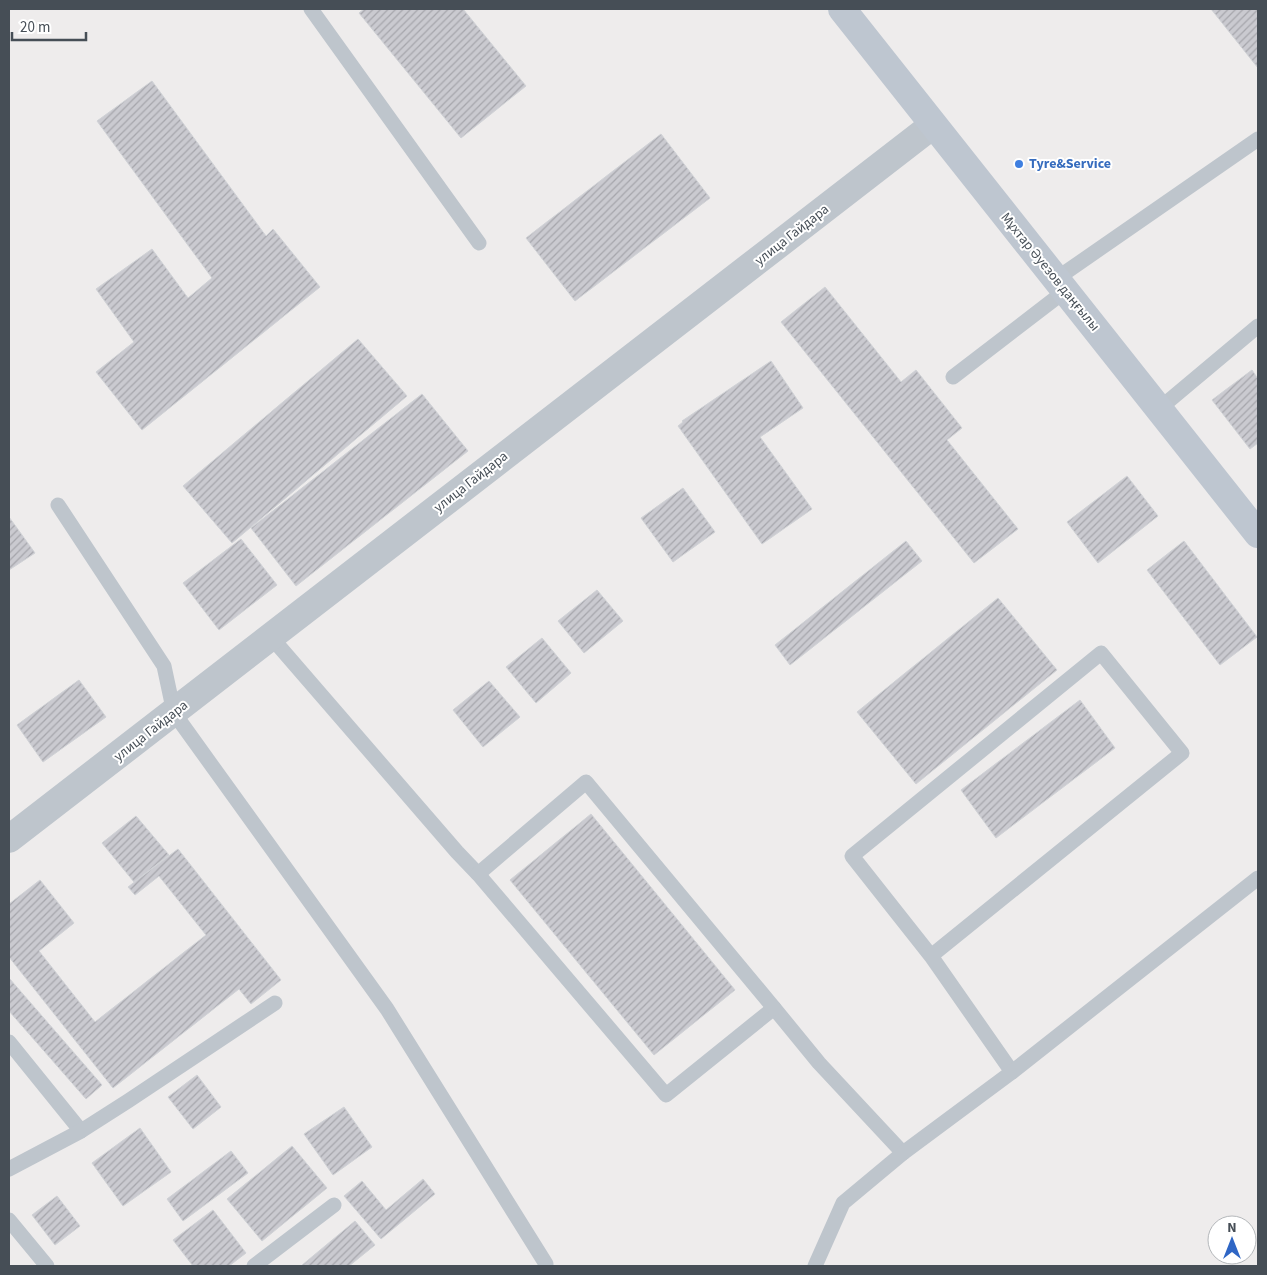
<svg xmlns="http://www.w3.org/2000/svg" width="1267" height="1275" viewBox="0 0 1267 1275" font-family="'Source Sans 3',sans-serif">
<defs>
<pattern id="building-hatch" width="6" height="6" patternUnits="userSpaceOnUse" patternTransform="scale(1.25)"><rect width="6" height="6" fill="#cacad0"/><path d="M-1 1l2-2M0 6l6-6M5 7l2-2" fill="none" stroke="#a6a6ac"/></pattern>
</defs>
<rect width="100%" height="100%" fill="#eeecec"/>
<g fill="url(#building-hatch)" stroke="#d0d2d6">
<path d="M364,9H463L526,86L461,138L359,13Z"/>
<path d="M1211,9H1258V68Z"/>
<path d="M152,81L266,236L273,229L320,287L142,430L96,372L134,342L96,289L152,249L188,298L212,278L97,121Z"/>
<path d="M661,134L710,198L575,301L526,238Z"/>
<path d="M825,287L901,382L916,370L962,428L947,440L1018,529L974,563L781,322Z"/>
<path d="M358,339L407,396L232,543L183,486Z"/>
<path d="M771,361L803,408L760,437L812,509L762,544L678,426L683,422L682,421Z"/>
<path d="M1252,370L1258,379V443L1250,449L1212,400Z"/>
<path d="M422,394L468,451L296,586L251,528Z"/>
<path d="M1127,476L1158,516L1098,563L1067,522Z"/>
<path d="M683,488L715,532L673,562L641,518Z"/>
<path d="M9,517L35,553L9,570Z"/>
<path d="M241,539L277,585L219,630L183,583Z"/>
<path d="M906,541L922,561L790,665L775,645Z"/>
<path d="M1184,541L1257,637L1220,665L1147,570Z"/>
<path d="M597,590L623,621L584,653L558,621Z"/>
<path d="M998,598L1057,670L916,784L857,712Z"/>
<path d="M542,638L571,673L536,703L506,667Z"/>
<path d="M79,680L106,717L43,762L17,725Z"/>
<path d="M489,681L520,717L483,747L453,710Z"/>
<path d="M1080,700L1115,748L996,838L961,790Z"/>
<path d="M591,814L735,990L654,1055L510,880Z"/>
<path d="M136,816L169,855L134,882L102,843Z"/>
<path d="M178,849L281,980L251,1004L239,989L113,1088L9,957V904L40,880L74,923L39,951L95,1022L206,935L159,876L135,895L128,887Z"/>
<path d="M9,978L102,1085L86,1099L9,1011Z"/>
<path d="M197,1075L221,1107L193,1129L168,1097Z"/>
<path d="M344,1107L372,1147L333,1175L304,1134Z"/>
<path d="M140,1128L171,1172L123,1206L92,1163Z"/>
<path d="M292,1146L327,1188L262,1241L227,1199Z"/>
<path d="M231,1151L248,1173L183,1221L167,1199Z"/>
<path d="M423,1179L435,1194L381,1239L344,1196L362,1181L386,1210Z"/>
<path d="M57,1196L80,1226L55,1245L32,1215Z"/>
<path d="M213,1210L246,1253L229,1266H193L173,1240Z"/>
<path d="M355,1221L375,1245L349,1266H301Z"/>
</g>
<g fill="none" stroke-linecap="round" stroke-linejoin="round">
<g stroke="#bec5cc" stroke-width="15">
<path d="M311,9L479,243"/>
<path d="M1056,279L1258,139"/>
<path d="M953,377L1065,291"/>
<path d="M1159,409L1258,326"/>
<path d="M58,505L164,666L174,713L387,1009L546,1264"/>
<path d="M271,637L457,852L478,874L666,1095L774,1008L819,1063L903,1153"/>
<path d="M478,874L586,782L774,1008"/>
<path d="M931,956L852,856L1101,653L1182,753L931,956L1012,1072"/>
<path d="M9,1042L81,1131"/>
<path d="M9,1169L81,1131L128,1101L275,1003"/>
<path d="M9,1220L47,1266"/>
<path d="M254,1266L334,1205"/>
<path d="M815,1266L843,1203L903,1153L1012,1072L1258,878"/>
</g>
<path stroke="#bec5cc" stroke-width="28" d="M9,839L933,125"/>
<path stroke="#bec6d0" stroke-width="28" d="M842,9L1258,534"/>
</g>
<circle fill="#3f7fe0" stroke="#fff" stroke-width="2" cx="1019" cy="164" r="5"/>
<g text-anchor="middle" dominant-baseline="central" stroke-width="4" stroke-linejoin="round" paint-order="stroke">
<g font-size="14" font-weight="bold" fill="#366cbe" stroke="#fff" text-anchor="start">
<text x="1029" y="164">Tyre&amp;Service</text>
</g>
<g font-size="14" fill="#464e56" stroke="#fff">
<text transform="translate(792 235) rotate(-38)">улица Гайдара</text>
<text transform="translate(1050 272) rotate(51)">Мұхтар Әуезов даңғылы</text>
<text transform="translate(471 482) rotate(-38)">улица Гайдара</text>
<text transform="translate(151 731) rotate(-38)">улица Гайдара</text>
</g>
</g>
<rect width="1267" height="1275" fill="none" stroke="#464e56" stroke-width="20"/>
<g transform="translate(1232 1240)"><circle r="24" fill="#ffffff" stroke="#b5b8bb"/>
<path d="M0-4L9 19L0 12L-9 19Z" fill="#2f66c5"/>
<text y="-8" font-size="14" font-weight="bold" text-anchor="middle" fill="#464e56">N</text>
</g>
<path d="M12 32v8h74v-8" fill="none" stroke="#464e56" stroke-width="2.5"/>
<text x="20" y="32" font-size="15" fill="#464e56" stroke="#ffffff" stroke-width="4" paint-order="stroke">20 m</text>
</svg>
